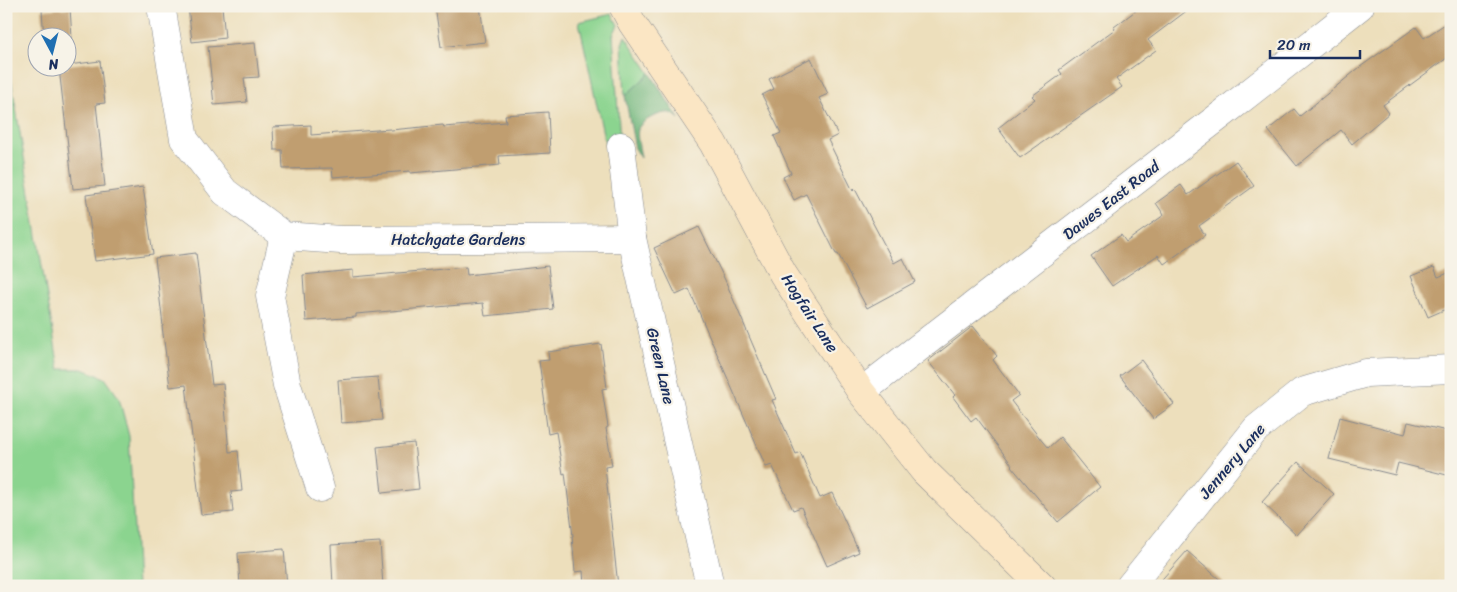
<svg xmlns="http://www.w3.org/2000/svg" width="1457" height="592" viewBox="0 0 1457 592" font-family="Sriracha,sans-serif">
<rect width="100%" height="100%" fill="#f7f3e8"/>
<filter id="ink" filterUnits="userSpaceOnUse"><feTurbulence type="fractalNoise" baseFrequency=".02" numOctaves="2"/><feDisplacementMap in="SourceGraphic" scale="10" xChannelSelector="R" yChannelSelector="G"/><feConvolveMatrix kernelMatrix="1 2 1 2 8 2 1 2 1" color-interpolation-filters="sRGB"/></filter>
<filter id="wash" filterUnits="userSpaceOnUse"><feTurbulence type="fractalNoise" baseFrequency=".0096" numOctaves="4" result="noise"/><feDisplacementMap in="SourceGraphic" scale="20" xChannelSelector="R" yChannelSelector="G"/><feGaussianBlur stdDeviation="1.12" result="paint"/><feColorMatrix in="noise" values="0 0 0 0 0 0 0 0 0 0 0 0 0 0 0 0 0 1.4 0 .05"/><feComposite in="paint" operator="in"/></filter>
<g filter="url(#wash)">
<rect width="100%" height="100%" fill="#eddfbc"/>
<g fill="#8bd48f" stroke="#538276">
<path d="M612,14L618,25L613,35L620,141L605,143L579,22Z"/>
<path d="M625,36L650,73L625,96L622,44Z"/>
<path d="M6,48L59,369H83L105,378L119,398L129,436L137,586H6Z"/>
</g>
<path fill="#70b67a" stroke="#46726c" d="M650,73L679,119C677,117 675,115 673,114C665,109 640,121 638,129C636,138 640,149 641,158L635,148L625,96Z"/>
<g id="blocks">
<g fill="#c09e70">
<path d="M188,6H222L225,38L192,42Z"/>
<path d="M435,6H480L485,42L441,47Z"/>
<path d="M1142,6H1193L1148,40L1156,50L1116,79L1122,87L1020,158L998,128L1035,99L1032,96L1062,74L1059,70L1115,29L1114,27Z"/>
<path d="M70,8L72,38H44L42,10Z"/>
<path d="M1451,20V55L1383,105L1389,113L1352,144L1341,130L1297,166L1268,130L1294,109L1300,116L1360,67L1416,27L1424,38Z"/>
<path d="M255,43L259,77L244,78L247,102L214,105L208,47Z"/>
<path d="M811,58L828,94L819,98L838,135L828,140L853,191L855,189L894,263L903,258L915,282L867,308L838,254H836L806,194L794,200L783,177L791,173L774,136L781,133L762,95L774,89L769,79Z"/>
<path d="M100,61L105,103L96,104L105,186L73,189L59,68H68V65Z"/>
<path d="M548,112L550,153L499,156L500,165L410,173V171L333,177L332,168L283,169L282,150H274L273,127L311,125V135L390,129L391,130L443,125L444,127L506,122L505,115Z"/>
<path d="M1236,161L1254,186L1199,226L1205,235L1164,264L1158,255L1112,286L1091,256L1121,235L1126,242L1164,215L1156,203L1181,185L1188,195Z"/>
<path d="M143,187L153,254L95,261L86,195Z"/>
<path d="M699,227L725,280L776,399L772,400L796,454L800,452L820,498L832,493L859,552L827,566L801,507L793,510L772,465L766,467L689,289L676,295L654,248Z"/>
<path d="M196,253L212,385L223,384L229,452L238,451L242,491L231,492L233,512L201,515L186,385L170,387L162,326H163L155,258Z"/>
<path d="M548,266L553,309L485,316L483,303L356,314V317L306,321L303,275L353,270V277L466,267L467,275Z"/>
<path d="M1434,267L1438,277L1451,272V307L1428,317L1411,276Z"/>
<path d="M973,326L997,356L993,360L1019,395L1011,401L1042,441L1048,448L1060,437L1100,487L1058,522L1011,466L1012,465L976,417L971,421L953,397L955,395L928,361Z"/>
<path d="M601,344L607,388L602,389L608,427L606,428L612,466L605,467L618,586H584L583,571L575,572L572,536H573L565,473L563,474L556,432L548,434L544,404H545L539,361L549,360L548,352Z"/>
<path d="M1141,360L1174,404L1153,419L1120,376Z"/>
<path d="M378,377L382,420L341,423L338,380Z"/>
<path d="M1340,417L1405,434L1408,422L1451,432V476L1398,463L1395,475L1329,459Z"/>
<path d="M414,443L419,489L382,493L377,447Z"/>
<path d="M1298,462L1334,494L1297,535L1262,502Z"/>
<path d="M380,542L383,586H333L331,545Z"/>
<path d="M284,549L287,586H240L238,553Z"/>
<path d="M1187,551L1227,586H1156Z"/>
</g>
</g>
</g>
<g filter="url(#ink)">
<use href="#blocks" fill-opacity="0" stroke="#84878d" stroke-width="1"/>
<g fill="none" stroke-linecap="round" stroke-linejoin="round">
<g stroke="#84878d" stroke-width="29">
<g id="street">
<path d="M161,6L184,139L225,192L284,236L341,240L632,238"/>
<path d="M621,146L632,238L710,586"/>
<path d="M284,236L270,296L287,385L320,488"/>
<path d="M861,392L1225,112L1360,6"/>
<path d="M1130,586L1256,429L1302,392L1366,373L1451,369"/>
</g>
</g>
<g stroke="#84878d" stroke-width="29">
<path id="secondary" d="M623,6L632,23L713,143L783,274L861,392L924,471L1042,586"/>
</g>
<use href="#street" stroke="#fff" stroke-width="28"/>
<use href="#secondary" stroke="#fbe6c4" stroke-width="28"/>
</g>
</g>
<g text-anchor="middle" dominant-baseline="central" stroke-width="4.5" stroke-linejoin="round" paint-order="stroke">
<g font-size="16" fill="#1b2f5e" stroke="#f7f3e8">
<text transform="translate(1111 200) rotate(-38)">Dawes East Road</text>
<text x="458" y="239">Hatchgate Gardens</text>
<text transform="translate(810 313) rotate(57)">Hogfair Lane</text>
<text transform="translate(661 366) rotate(77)">Green Lane</text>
<text transform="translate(1232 461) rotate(-50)">Jennery Lane</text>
</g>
</g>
<rect width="1457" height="592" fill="none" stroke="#f7f3e8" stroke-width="25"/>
<g transform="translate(52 52) rotate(173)"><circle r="24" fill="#f7f3e8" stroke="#9fa5b1"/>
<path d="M0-4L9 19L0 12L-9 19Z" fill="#1f6fb2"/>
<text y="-8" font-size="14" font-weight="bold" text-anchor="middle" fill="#1b2f5e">N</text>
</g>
<path d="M1270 50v8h90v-8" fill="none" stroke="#1b2f5e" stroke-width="2.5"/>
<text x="1277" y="50" font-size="15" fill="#1b2f5e" stroke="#f7f3e8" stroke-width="4" paint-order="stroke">20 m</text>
</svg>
